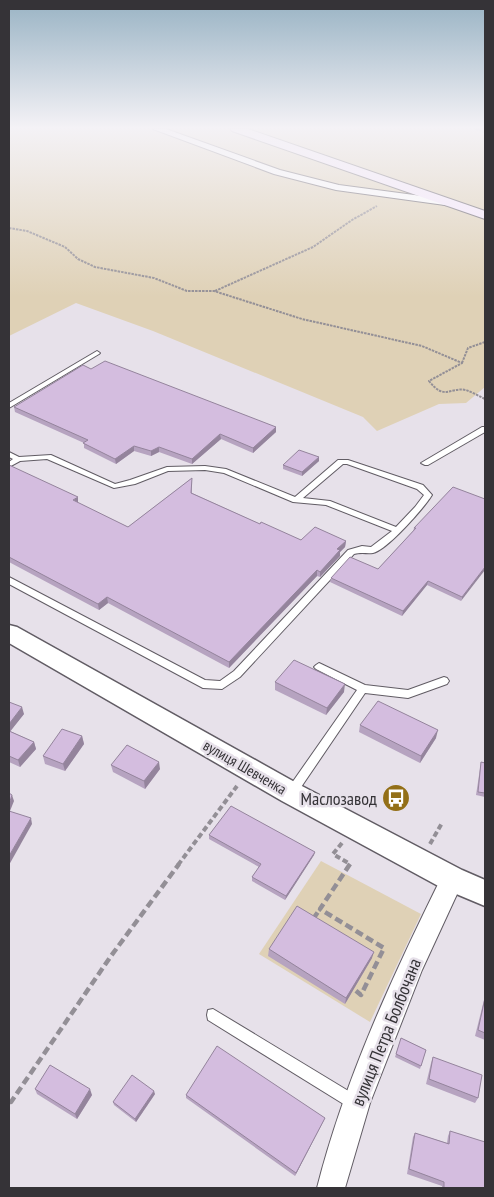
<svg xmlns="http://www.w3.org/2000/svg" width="494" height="1197" viewBox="0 0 494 1197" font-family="'PT Sans Narrow',sans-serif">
<rect width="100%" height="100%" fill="#e7e1ea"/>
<g fill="#dfd1b6">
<path d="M9,129H485V387L466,403L439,404L377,431L363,417L153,331L76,303L9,336Z"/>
<path d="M321,861L421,914L370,1022L259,954Z"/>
</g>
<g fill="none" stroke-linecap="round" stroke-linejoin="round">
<g stroke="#615c64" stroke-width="2">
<g id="service">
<path d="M97,351L100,353L99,354L9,408V403Z"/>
<path d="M482,427H485V432L428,465H425L421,463Z"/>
<path d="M9,452L19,457L51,455L115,484L130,480L167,467L205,466L226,469L295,497L338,460H348L423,485L432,495C424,508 387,550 373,553C367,554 362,552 354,554L240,677L222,689L203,688L9,584V577L205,680L220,681L234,671L348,550L362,546L371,547L392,531L326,505L293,502L224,473L205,470L168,471L135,484L114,488L47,459L20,461L9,467V462L13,459L9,457ZM343,464H347L417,489L424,495L415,507L396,527L330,501L303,498Z"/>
<path d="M319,663L365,685L408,690L444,677L447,678L449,681L447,684L408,698L365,693L295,796L291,798L287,796L286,793L287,790L357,690L316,669L314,667L316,665Z"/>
<path d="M213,1009L360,1098L362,1103L360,1108L355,1110L350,1108L208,1020L207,1015L208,1010Z"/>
</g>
</g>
<g stroke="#615c64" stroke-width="2">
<g id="minor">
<path d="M153,129H166L280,170L339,185L452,200L457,203L452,206L336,190L274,174Z"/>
<path d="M452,868L460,872L464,879L422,970L370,1103L345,1188H317C345,1078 394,973 444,872Z"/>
</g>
</g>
<g stroke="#615c64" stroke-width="3">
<path id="tertiary" d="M9,625L17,627L300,785L462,870L485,880V906L442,888L282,801L9,643Z"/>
</g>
<g stroke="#615c64" stroke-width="2">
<path id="secondary" d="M231,129H248L485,211V219L232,131Z"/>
</g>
<g stroke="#938f96" stroke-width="2" stroke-dasharray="2.5 1" stroke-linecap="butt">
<path d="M476,129L485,132"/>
<path d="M9,228L27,231L65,247L78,259L95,267L154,278L187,291H214L302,319L422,346L462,363L429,381C445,401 449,387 466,390C472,392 479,396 485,399"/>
<path d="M215,291L313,247L352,220L377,206"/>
<path d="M462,363L468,348L485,342"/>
</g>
<g stroke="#938f96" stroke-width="4" stroke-dasharray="5.5 3" stroke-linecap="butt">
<path d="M342,843L333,854L350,864L349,865"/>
<path d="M430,844L442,823"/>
<path d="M178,865L237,786"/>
</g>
<g stroke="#938f96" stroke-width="4.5" stroke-dasharray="8 4" stroke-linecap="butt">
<path d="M350,864L320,909L384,948L361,995L354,989"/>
<path d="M313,919L320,909"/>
<path d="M9,1102H11L111,956L179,864"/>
</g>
<use href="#service" fill="#fff" fill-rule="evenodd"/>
<use href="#minor" fill="#fff" fill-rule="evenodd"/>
<use href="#tertiary" fill="#fff" fill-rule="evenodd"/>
<use href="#secondary" fill="#f7e9fd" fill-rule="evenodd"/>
</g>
<g fill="#b6a3c0">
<path d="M91,369L276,427V432L253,453L221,439L192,464L159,452L151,456L134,451L116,464L84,448V443L15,412L14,407Z"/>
<path d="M319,457V461L302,476L283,469V465Z"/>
<path d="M9,465L78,503L128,527L192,478V493L260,524L301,540L346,541L345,547L340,552V556L320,577L317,576L229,668L108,603L99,610L9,562Z"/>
<path d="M485,499L461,601L427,585L402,616L330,582L331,578L378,569L413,531L414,528Z"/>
<path d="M275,682L344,692L326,715L275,690Z"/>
<path d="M9,702L24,714L10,731L34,742L36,749L20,767L9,762Z"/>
<path d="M360,725L436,738L420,763L359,732Z"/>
<path d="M82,736L84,744L65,771L45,764L43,756Z"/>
<path d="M481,762L485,763V797L476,795Z"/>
<path d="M111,765L160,769L145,789L113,772Z"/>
<path d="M209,835L315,852L314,855L285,900L252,881V877L259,867L209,839Z"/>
<path d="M269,949L372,958L345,1004L268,956Z"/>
<path d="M485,996V1040L475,1036Z"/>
<path d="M401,1038L426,1050L420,1069L395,1057Z"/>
<path d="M433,1057L478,1098L475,1103L426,1084L431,1063Z"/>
<path d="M35,1089L92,1095L77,1119L37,1094Z"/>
<path d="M155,1094L136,1122L114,1105L113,1102Z"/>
<path d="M186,1095L325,1118L324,1120L295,1176L186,1098Z"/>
<path d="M450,1131L485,1188H442V1186L407,1174L413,1137L415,1133L447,1143L448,1136Z"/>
</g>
<g fill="#94849c">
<path d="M276,427V432L253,453V448Z"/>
<path d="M220,434L221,439L192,464V459Z"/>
<path d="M134,446V451L116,464L115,459Z"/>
<path d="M159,447V452L151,456V451Z"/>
<path d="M319,457V461L302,476V472Z"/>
<path d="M78,497V503L73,500Z"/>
<path d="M346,541L345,547L340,552V556L320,577V572L337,549Z"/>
<path d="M485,567V570L461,601L462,597Z"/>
<path d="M317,570V576L229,668V662Z"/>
<path d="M428,581L427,585L402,616L403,611Z"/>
<path d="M107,597L108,603L99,610L98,604Z"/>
<path d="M345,684L344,692L326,715L327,708Z"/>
<path d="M22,707L24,714L9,733V724Z"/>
<path d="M438,730L436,738L420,763L421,756Z"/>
<path d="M82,736L84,744L65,771L63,764Z"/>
<path d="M34,742L36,749L20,767L18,760Z"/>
<path d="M159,762L160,769L145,789L144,781Z"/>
<path d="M12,795L14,801L10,811L9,804Z"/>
<path d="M31,818L32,824L9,865V856Z"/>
<path d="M315,852L314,855L285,900L286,896Z"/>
<path d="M374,952L372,958L345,1004L346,998Z"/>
<path d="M90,1089L92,1095L77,1119L75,1114Z"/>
<path d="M154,1091L155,1094L136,1122L135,1119Z"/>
<path d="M325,1118L324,1120L295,1176L296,1173Z"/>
</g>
<g fill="#d4bddf" stroke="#94849c">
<path d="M105,361L276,427L253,448L220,434L192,459L159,447L151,451L134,446L115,459L83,443L88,440L14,407L83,365L91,369Z"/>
<path d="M299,450L319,457L302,472L283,465Z"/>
<path d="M9,465L78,497L73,500L128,527L192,478L191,493L260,524L261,522L301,540L315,527L346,541L337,549L340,550L320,572L317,570L229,662L107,597L98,604L9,557Z"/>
<path d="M453,487L485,499V567L462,597L428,581L403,611L331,578L350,557L378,569L416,528H414Z"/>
<path d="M294,660L345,684L327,708L275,682Z"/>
<path d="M378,701L438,730L421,756L360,725Z"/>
<path d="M9,702L22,707L9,724Z"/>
<path d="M62,729L82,736L63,764L43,756Z"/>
<path d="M9,731L34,742L18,760L9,756Z"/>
<path d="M127,745L159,762L144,781L111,765Z"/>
<path d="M481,762L485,763V793L478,792Z"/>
<path d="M9,793L12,795L9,804Z"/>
<path d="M231,806L315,852L286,896L252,877L261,864L209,835Z"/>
<path d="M9,811L31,818L9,856Z"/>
<path d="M297,906L374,952L346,998L269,949Z"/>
<path d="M485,998V1033L478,1030Z"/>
<path d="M401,1038L426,1050L421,1066L396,1054Z"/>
<path d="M217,1046L325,1118L296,1173L186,1095Z"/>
<path d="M433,1057L482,1075L478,1098L429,1079Z"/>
<path d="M50,1065L90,1089L75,1114L35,1089Z"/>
<path d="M132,1075L154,1091L135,1119L113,1102Z"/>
<path d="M450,1131L485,1142V1188H444V1182L409,1169L415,1133L449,1144Z"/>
</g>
<linearGradient id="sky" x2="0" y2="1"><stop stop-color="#99b3c4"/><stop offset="0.43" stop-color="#f4f2f6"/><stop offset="1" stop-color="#f4f2f6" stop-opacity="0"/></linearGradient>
<rect width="494" height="297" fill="url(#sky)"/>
<defs>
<g id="bus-disc" transform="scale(1.4375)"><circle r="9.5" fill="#936f17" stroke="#e7e1ea"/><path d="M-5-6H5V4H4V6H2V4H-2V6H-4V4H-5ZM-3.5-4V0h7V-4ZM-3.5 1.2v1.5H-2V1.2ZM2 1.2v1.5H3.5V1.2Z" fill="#fff"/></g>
</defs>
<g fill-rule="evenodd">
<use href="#bus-disc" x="396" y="798"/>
</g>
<g text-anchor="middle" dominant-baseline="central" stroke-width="5" stroke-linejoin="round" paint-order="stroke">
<g font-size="15" fill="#353337" stroke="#e7e1ea">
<text transform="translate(245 767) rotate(30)">вулиця Шевченка</text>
</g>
<g font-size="18" fill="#353337" stroke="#e7e1ea" text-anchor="end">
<text x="377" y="798">Маслозавод</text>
</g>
<g font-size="18" fill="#353337" stroke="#e7e1ea">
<text transform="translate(386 1032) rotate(-68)">вулиця Петра Болбочана</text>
</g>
</g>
<rect width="494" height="1197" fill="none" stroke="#353337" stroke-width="20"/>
</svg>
